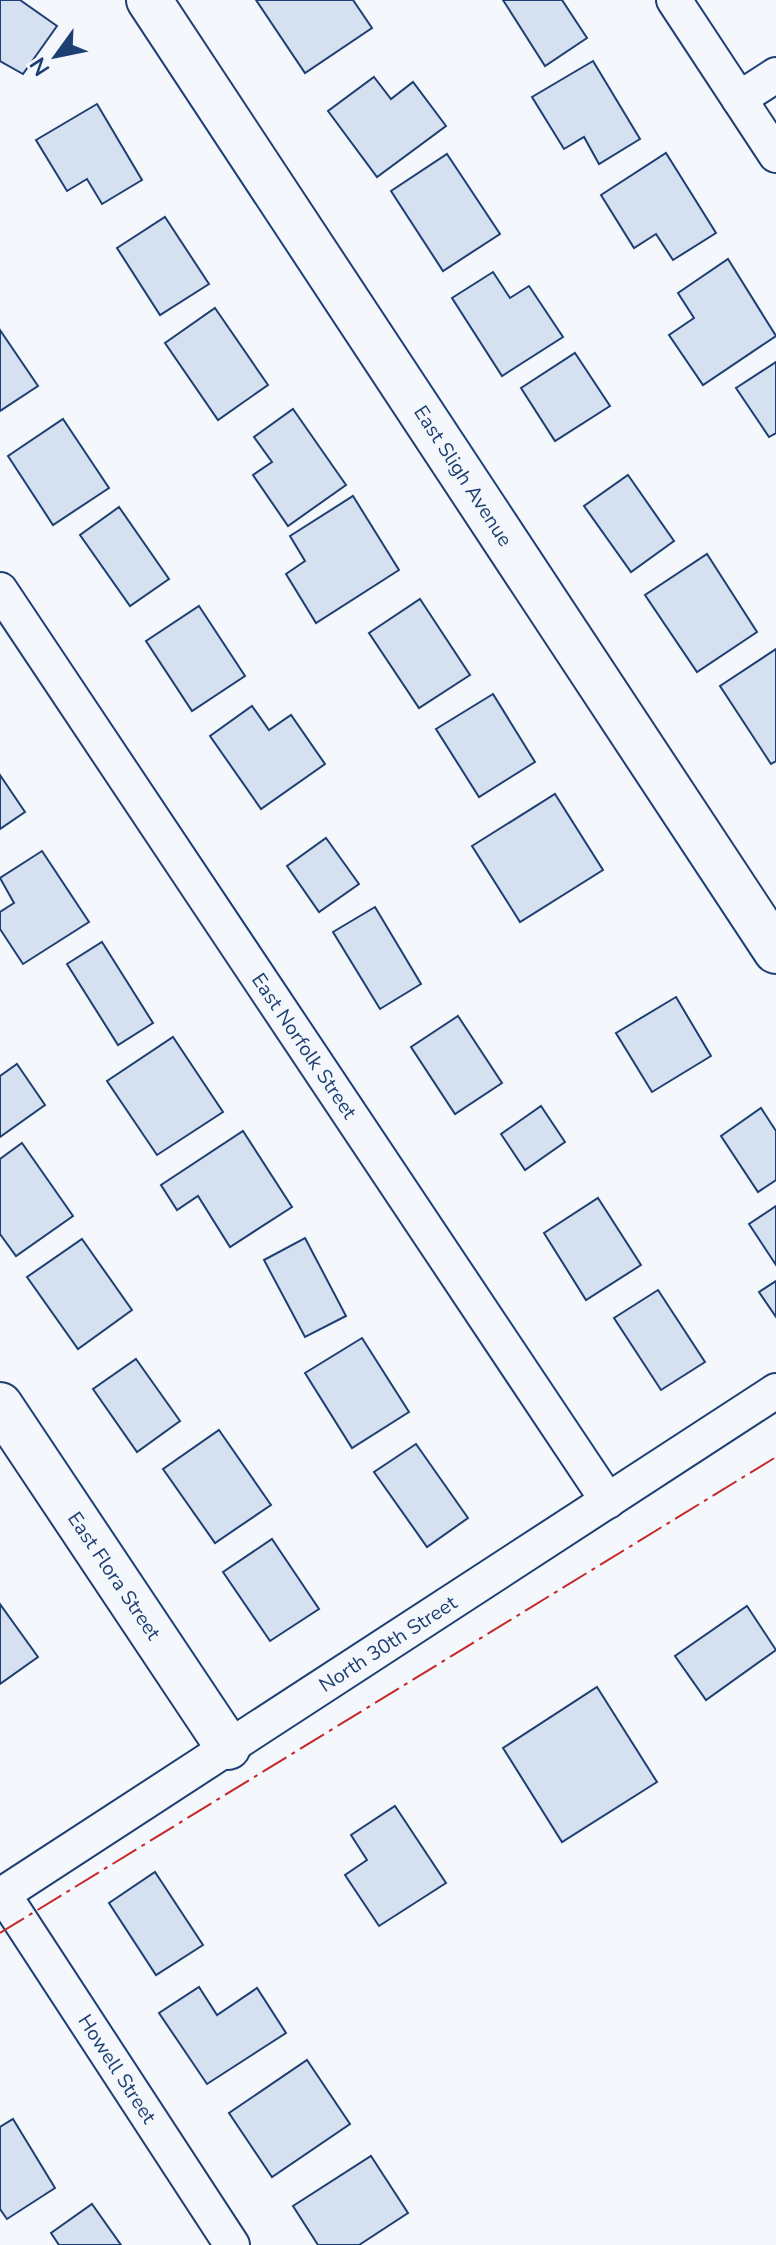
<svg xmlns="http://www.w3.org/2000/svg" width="776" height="2245" viewBox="0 0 776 2245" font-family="'Nunito Sans',sans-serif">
<rect width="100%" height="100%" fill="#f4f7fb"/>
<g fill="#d5e0f0" stroke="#1d3f73" stroke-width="2">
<path d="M0,0H20L57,26L23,74L0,61Z"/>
<path d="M256,0H353L372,28L305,73Z"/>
<path d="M503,0H562L587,38L545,66Z"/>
<path d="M593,61L640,139L599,164L584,137L564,149L532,97Z"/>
<path d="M374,77L391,99L413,82L446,126L377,177L328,111Z"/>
<path d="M97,104L142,180L102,204L87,179L67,191L36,140Z"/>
<path d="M666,153L716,233L673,260L656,234L634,248L601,195Z"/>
<path d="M447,154L500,234L443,271L391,191Z"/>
<path d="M165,217L209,284L160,315L117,248Z"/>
<path d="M728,259L776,336L703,385L669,335L694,318L678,293Z"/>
<path d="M493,272L510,298L529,286L563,337L502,376L452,298Z"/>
<path d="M215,308L268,385L218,420L165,343Z"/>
<path d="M0,330L38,386L0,411Z"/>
<path d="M575,353L610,406L555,441L521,388Z"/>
<path d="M776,362V433L769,437L736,388Z"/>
<path d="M293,409L346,485L288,526L253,475L272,462L254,437Z"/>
<path d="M63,419L109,488L53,525L8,456Z"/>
<path d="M628,475L674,541L631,572L584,506Z"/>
<path d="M353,496L399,570L316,623L286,574L305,561L290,536Z"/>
<path d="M119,507L169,579L130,606L80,535Z"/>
<path d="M707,554L757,632L697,672L645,595Z"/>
<path d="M420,599L470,675L419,708L369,633Z"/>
<path d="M199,606L245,676L192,711L146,641Z"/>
<path d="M776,649V761L771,764L720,686Z"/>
<path d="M493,694L535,762L479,797L436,729Z"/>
<path d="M252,706L269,730L291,715L325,764L261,809L210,736Z"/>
<path d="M0,775L25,812L0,829Z"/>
<path d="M555,794L603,870L520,922L472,846Z"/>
<path d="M326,838L359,884L319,912L287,866Z"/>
<path d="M42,851L89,922L23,964L0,929V912L14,903L0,878Z"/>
<path d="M375,907L421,984L380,1009L333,932Z"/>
<path d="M102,942L153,1023L118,1045L67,964Z"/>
<path d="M676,997L711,1056L652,1092L616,1033Z"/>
<path d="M458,1016L502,1083L455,1114L411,1047Z"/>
<path d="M173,1037L223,1112L157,1155L107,1081Z"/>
<path d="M17,1064L45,1105L0,1137V1076Z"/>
<path d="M541,1106L565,1142L525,1170L501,1134Z"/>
<path d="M761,1108L776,1131V1180L758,1192L721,1136Z"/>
<path d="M243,1131L292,1207L230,1247L198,1196L177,1210L161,1185Z"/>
<path d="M22,1143L73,1216L16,1256L0,1234V1159Z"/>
<path d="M598,1198L641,1265L586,1300L544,1233Z"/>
<path d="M776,1206V1265L749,1224Z"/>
<path d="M305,1238L346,1316L305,1337L264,1260Z"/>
<path d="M82,1239L132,1310L78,1349L27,1277Z"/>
<path d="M776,1281V1317L759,1292Z"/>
<path d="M658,1290L705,1362L661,1390L614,1318Z"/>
<path d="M362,1338L409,1412L352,1448L305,1373Z"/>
<path d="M136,1359L180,1421L137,1452L93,1389Z"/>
<path d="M219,1430L271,1505L215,1543L163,1469Z"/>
<path d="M416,1444L468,1518L427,1547L374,1472Z"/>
<path d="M272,1539L319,1609L270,1641L223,1572Z"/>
<path d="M0,1604L38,1657L0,1684Z"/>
<path d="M747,1606L776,1650L706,1700L675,1656Z"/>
<path d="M597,1687L657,1782L562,1842L503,1748Z"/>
<path d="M395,1806L446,1883L379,1926L345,1875L367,1860L351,1835Z"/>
<path d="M155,1872L203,1945L156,1975L109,1903Z"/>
<path d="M199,1987L217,2015L257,1988L286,2033L207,2084L159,2013Z"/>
<path d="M307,2060L350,2124L272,2177L229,2113Z"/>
<path d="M13,2119L55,2188L7,2219L0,2209V2127Z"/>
<path d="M371,2156L408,2213L359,2245H318L293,2206Z"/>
<path d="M92,2204L121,2245H59L51,2233Z"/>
</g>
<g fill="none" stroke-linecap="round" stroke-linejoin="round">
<g stroke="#1d3f73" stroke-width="38">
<g id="street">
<path d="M674,0L776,155"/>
<path d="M739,99L776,75"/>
<path d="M0,590L608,1501"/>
<path d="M3,1894L232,2245"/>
<path d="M0,1896L776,1391"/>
</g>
</g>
<g stroke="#1d3f73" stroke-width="48">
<g id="secondary">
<path d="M149,0L776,951"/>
<path d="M0,1405L228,1747"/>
</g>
</g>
<use href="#street" stroke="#f4f7fb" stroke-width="34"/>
<use href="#secondary" stroke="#f4f7fb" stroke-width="44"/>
<path stroke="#c62828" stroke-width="2" stroke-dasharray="28 6 4 6" stroke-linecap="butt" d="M0,1933L776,1457"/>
</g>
<g text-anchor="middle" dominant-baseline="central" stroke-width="6" stroke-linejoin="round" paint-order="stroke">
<g font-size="20" fill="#1d3f73" stroke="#f4f7fb">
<text transform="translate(463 476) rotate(57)">East Sligh Avenue</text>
<text transform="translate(304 1046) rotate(56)">East Norfolk Street</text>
<text transform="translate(114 1576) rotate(56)">East Flora Street</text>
<text transform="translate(388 1644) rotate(-33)">North 30th Street</text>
<text transform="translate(117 2069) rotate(57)">Howell Street</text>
</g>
</g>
<g transform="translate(56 56) rotate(237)" stroke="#f4f7fb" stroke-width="6" paint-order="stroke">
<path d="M0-6L14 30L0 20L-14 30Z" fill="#1d3f73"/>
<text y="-12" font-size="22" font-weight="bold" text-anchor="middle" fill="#1d3f73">N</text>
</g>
</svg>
